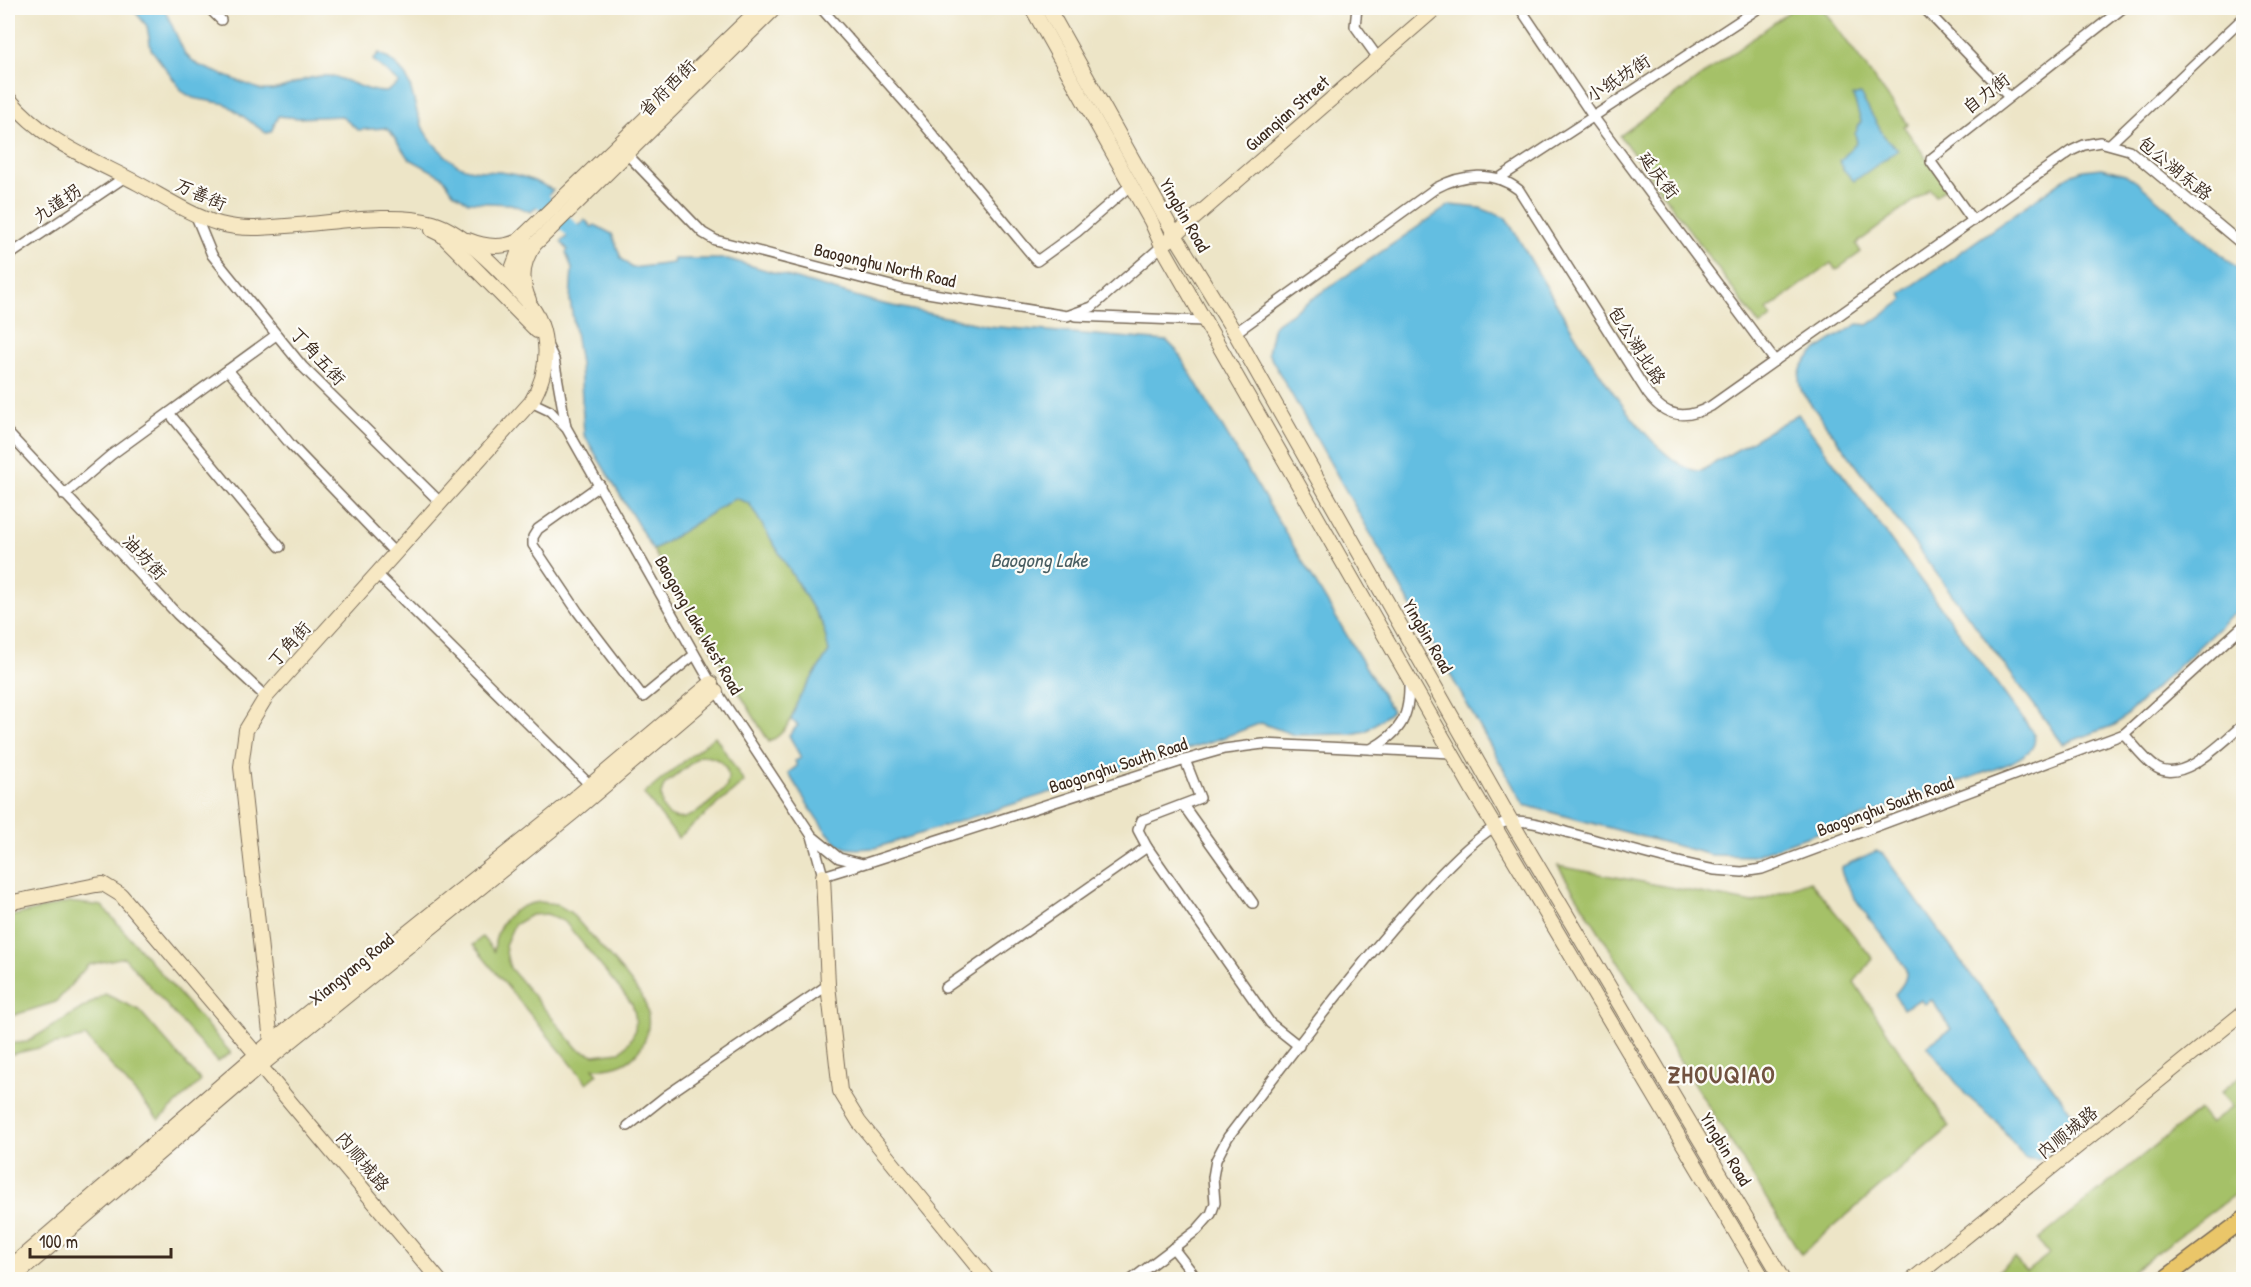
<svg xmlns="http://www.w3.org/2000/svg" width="2251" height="1287" viewBox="0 0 2251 1287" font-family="'Patrick Hand','LXGW WenKai TC',sans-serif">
<rect width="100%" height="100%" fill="#fdfcf7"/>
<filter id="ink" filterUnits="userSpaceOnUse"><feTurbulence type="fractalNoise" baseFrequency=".0167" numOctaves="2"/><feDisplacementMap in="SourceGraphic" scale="12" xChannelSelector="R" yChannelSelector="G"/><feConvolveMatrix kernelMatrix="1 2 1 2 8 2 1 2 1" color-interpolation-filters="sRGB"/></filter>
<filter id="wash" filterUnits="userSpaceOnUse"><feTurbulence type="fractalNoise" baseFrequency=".008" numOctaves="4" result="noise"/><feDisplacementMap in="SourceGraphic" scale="24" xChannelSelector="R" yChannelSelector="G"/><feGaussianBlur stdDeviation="1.35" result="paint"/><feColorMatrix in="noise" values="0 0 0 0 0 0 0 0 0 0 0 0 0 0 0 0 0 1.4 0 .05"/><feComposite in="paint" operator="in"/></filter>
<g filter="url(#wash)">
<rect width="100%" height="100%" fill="#ede5c7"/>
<g fill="#a5c167" stroke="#707642" stroke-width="1.5" fill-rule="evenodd">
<path d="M1794,8H1822L1908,124L1904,127L1947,187L1936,196L1930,189L1856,244L1861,252L1836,270L1831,263L1767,310L1772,317L1760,326L1620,136Z"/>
<path d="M735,498L749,503L823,625L829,652C820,667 809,681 801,696C790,716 792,729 769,742L653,550Z"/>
<path d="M715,736L744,782L678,838L644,794ZM700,756C720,756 733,767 726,788C711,801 679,837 662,807L661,794L664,785Z"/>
<path d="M1558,866L1753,903L1810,881L1873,959L1854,982L1950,1127L1801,1254Z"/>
<path d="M69,902L102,906L231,1053L217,1062L124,957L88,965L56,1002L8,1017V917Z"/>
<path d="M540,902L556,904L570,912C587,932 639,986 646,1006C651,1021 648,1038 639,1050C628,1065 611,1069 593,1068L598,1074L587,1083L473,945L482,937L494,951C495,924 512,905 540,902ZM547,914L565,922L632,1004C639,1023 636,1038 620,1052L594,1055L578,1049L510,968L507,957L505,945L514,925L531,915Z"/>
<path d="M105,994L139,1010L201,1081L159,1120L86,1037L8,1055V1044L27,1042Z"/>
<path d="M2243,1074V1188L2122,1279H1989L2015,1258L2026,1272L2049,1254L2038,1240L2199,1110L2210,1124L2232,1107L2221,1092Z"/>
</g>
<g fill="#63bee1" stroke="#4f7480" stroke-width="1.5">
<path d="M132,8H164L185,54L198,65L261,90C284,93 304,74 329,76C349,79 365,92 386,92L399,83L373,60L379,53C421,77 406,94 424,130C429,140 442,153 452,161C467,173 482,170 500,172C519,174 537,181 553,190L531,212L511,204L468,202L453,192L443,177L408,158L390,131L385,128L358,130L341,116L298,118L278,116L271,132L266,133L226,104L193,98L183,92L151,49L147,26Z"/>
<path d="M1860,94L1884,136L1898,150L1854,181L1843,169L1840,161L1857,142L1855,134L1861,121L1853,96Z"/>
<path d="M2101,168L2125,174L2138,183L2243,273V605L2117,724L2063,744L1804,395C1783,360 1834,340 1858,324L1868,325L1904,300L1901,294L2070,175L2083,170Z"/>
<path d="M1450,205L1480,208L1506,218C1537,267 1642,471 1701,471L1798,414L2034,734C2038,750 2023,755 2011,763L1753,856L1711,855L1524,805L1268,353L1274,325Z"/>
<path d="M585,220L592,227L595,225L612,234L621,258L632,268L673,263L674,259H728L879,303L988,326L1167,341L1177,351L1392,711L1366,731L1352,734L1294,735L1261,723L1222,738L875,848C866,848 855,850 847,848C827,843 800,790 788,773L797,766L795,761L801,758L789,735L798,725L791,720L799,698L829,652L823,625L749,503L735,498L653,550L584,435L580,364L570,300L572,269L566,252L568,250L561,242Z"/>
<path d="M1876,851L1883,854L2076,1119L2078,1129L2038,1160L2025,1158L1997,1122L1966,1095L1927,1046L1951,1029L1932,1000L1924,1004L1921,999L1903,1009L1895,994C1902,986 1909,978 1905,967C1892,944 1840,888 1841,867Z"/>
</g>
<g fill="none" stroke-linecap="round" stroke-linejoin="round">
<path stroke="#63bee1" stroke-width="16" d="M525,190L533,191L586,244"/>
</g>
</g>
<g filter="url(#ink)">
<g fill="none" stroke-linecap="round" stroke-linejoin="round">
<g stroke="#796b59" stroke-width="12">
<g id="street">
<path d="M209,8L221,20"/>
<path d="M821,8L918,117L1037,261L1077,232L1131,185"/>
<path d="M1357,8L1355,26L1378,58"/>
<path d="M1520,8L1592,115L1775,361"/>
<path d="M1924,8L2009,97"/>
<path d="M2110,144L2244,17"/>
<path d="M624,151L703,233L715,240L903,289L1067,316L1092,307L1162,246"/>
<path d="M1498,179L1759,8"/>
<path d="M195,214L212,255L303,367L441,503"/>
<path d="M1973,221L1931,162V159L2123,8"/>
<path d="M8,256L125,177"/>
<path d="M1075,316L1204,321"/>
<path d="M1235,333L1436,188C1462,174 1494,170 1519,190L1648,394C1666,418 1686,420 1711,406L2071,151L2084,145L2100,142L2129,150L2244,246"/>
<path d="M547,345L554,359L566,427"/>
<path d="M228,370L291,445L395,553"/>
<path d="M531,402L550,411L567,429L711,683L812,836L823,876L859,865"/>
<path d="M169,413L280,547"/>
<path d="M8,433L177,614L266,697"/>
<path d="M600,485L538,529L533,537V545L578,612L643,697L694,655"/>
<path d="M64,495L111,455L276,335"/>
<path d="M377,574L590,785"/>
<path d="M2124,734C2134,745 2144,760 2157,768C2184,784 2224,740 2244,724"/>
<path d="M1371,749C1402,732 1410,716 1409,681"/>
<path d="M1183,805L1253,903"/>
<path d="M812,836L839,858L863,864L1185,760L1224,749L1263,744L1452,753"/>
<path d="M1147,847L1270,1023L1299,1046"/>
<path d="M945,988L1147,847L1138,830L1142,820L1200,798L1185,760"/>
<path d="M628,1126L667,1095L828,985"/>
<path d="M1173,1248L1198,1280"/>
<path d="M1131,1280L1197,1230L1211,1214L1215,1203L1213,1177L1216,1160L1228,1137C1268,1086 1459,823 1511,821C1531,820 1554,829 1573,834C1620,846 1667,861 1715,870L1742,872L1762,869L2124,734L2244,625"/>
</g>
</g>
<g stroke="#796b59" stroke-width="16">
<g id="secondary">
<path d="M1032,8L1151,221L1162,246L1474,792L1764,1280"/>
<path d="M1048,8L1175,235L1235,333L1511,821L1783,1280"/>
<path d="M8,98C46,143 88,157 139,184C165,198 192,216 220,224C246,231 272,227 297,225C337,222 396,212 433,223C465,232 505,276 527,301C552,329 550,372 531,402L266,697L246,730L241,767L271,1042"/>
<path d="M432,230L442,235L537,331"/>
<path d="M468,240C485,247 501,249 518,241L760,8"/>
<path d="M1168,241L1436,8"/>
<path d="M517,290L512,269L524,237"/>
<path d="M529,300C520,280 522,261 535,244L775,8"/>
<path d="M823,876L828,985L840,1091L859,1122L988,1280"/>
<path d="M8,903L96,885L103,884L121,895L262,1061"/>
<path d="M260,1066L439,1280"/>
<path d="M8,1269L271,1042L569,803L711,683"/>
<path d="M11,1280L264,1063L575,811L716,691"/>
<path d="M1912,1280L2244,1012"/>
</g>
</g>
<g stroke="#796b59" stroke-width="18">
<path id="primary" d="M2163,1280L2244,1219"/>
</g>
<use href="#street" stroke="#fff" stroke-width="9"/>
<use href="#secondary" stroke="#f7e8c3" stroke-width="14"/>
<use href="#primary" stroke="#eac669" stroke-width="15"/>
</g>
</g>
<g text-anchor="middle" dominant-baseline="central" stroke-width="4.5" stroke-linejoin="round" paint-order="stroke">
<g font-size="18" fill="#3b2a1e" stroke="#fdfcf7">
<text transform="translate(1618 78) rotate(-33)">小纸坊街</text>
<text transform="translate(667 88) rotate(-45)">省府西街</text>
<text transform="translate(1986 93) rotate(-38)">自力街</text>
<text transform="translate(1287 113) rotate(-41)">Guanqian Street</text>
<text transform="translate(2175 168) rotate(39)">包公湖东路</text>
<text transform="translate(1659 175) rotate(53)">延庆街</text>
<text transform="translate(201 194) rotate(24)">万善街</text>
<text transform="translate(57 203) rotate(-34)">九道拐</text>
<text transform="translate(1185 215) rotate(60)">Yingbin Road</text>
<text transform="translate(885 265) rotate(13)">Baogonghu North Road</text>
<text transform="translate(1637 345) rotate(57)">包公湖北路</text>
<text transform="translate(318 356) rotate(47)">丁角五街</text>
<text transform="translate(145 557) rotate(47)">油坊街</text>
<text transform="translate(699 625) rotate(60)">Baogong Lake West Road</text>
<text transform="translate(1428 636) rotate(60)">Yingbin Road</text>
<text transform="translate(289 644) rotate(-48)">丁角街</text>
<text transform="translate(1118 765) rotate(-18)">Baogonghu South Road</text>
<text transform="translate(1885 806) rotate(-20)">Baogonghu South Road</text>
<text transform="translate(351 969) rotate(-39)">Xiangyang Road</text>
<text transform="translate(2067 1132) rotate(-39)">内顺城路</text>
<text transform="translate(1726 1149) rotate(59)">Yingbin Road</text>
<text transform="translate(363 1161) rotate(50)">内顺城路</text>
</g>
<g font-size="20" font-style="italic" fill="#495e62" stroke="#fdfcf7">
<text x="1039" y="559">Baogong Lake</text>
</g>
<g font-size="24" font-weight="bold" letter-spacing="1.5" fill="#715240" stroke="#fdfcf7">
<text x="1722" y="1074">ZHOUQIAO</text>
</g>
</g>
<rect width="2251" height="1287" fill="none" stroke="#fdfcf7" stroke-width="30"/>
<path d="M30 1248v9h141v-9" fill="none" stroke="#3b2a1e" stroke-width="3"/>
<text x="39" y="1248" font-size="18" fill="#3b2a1e" stroke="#fdfcf7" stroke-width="4.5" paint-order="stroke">100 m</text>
</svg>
